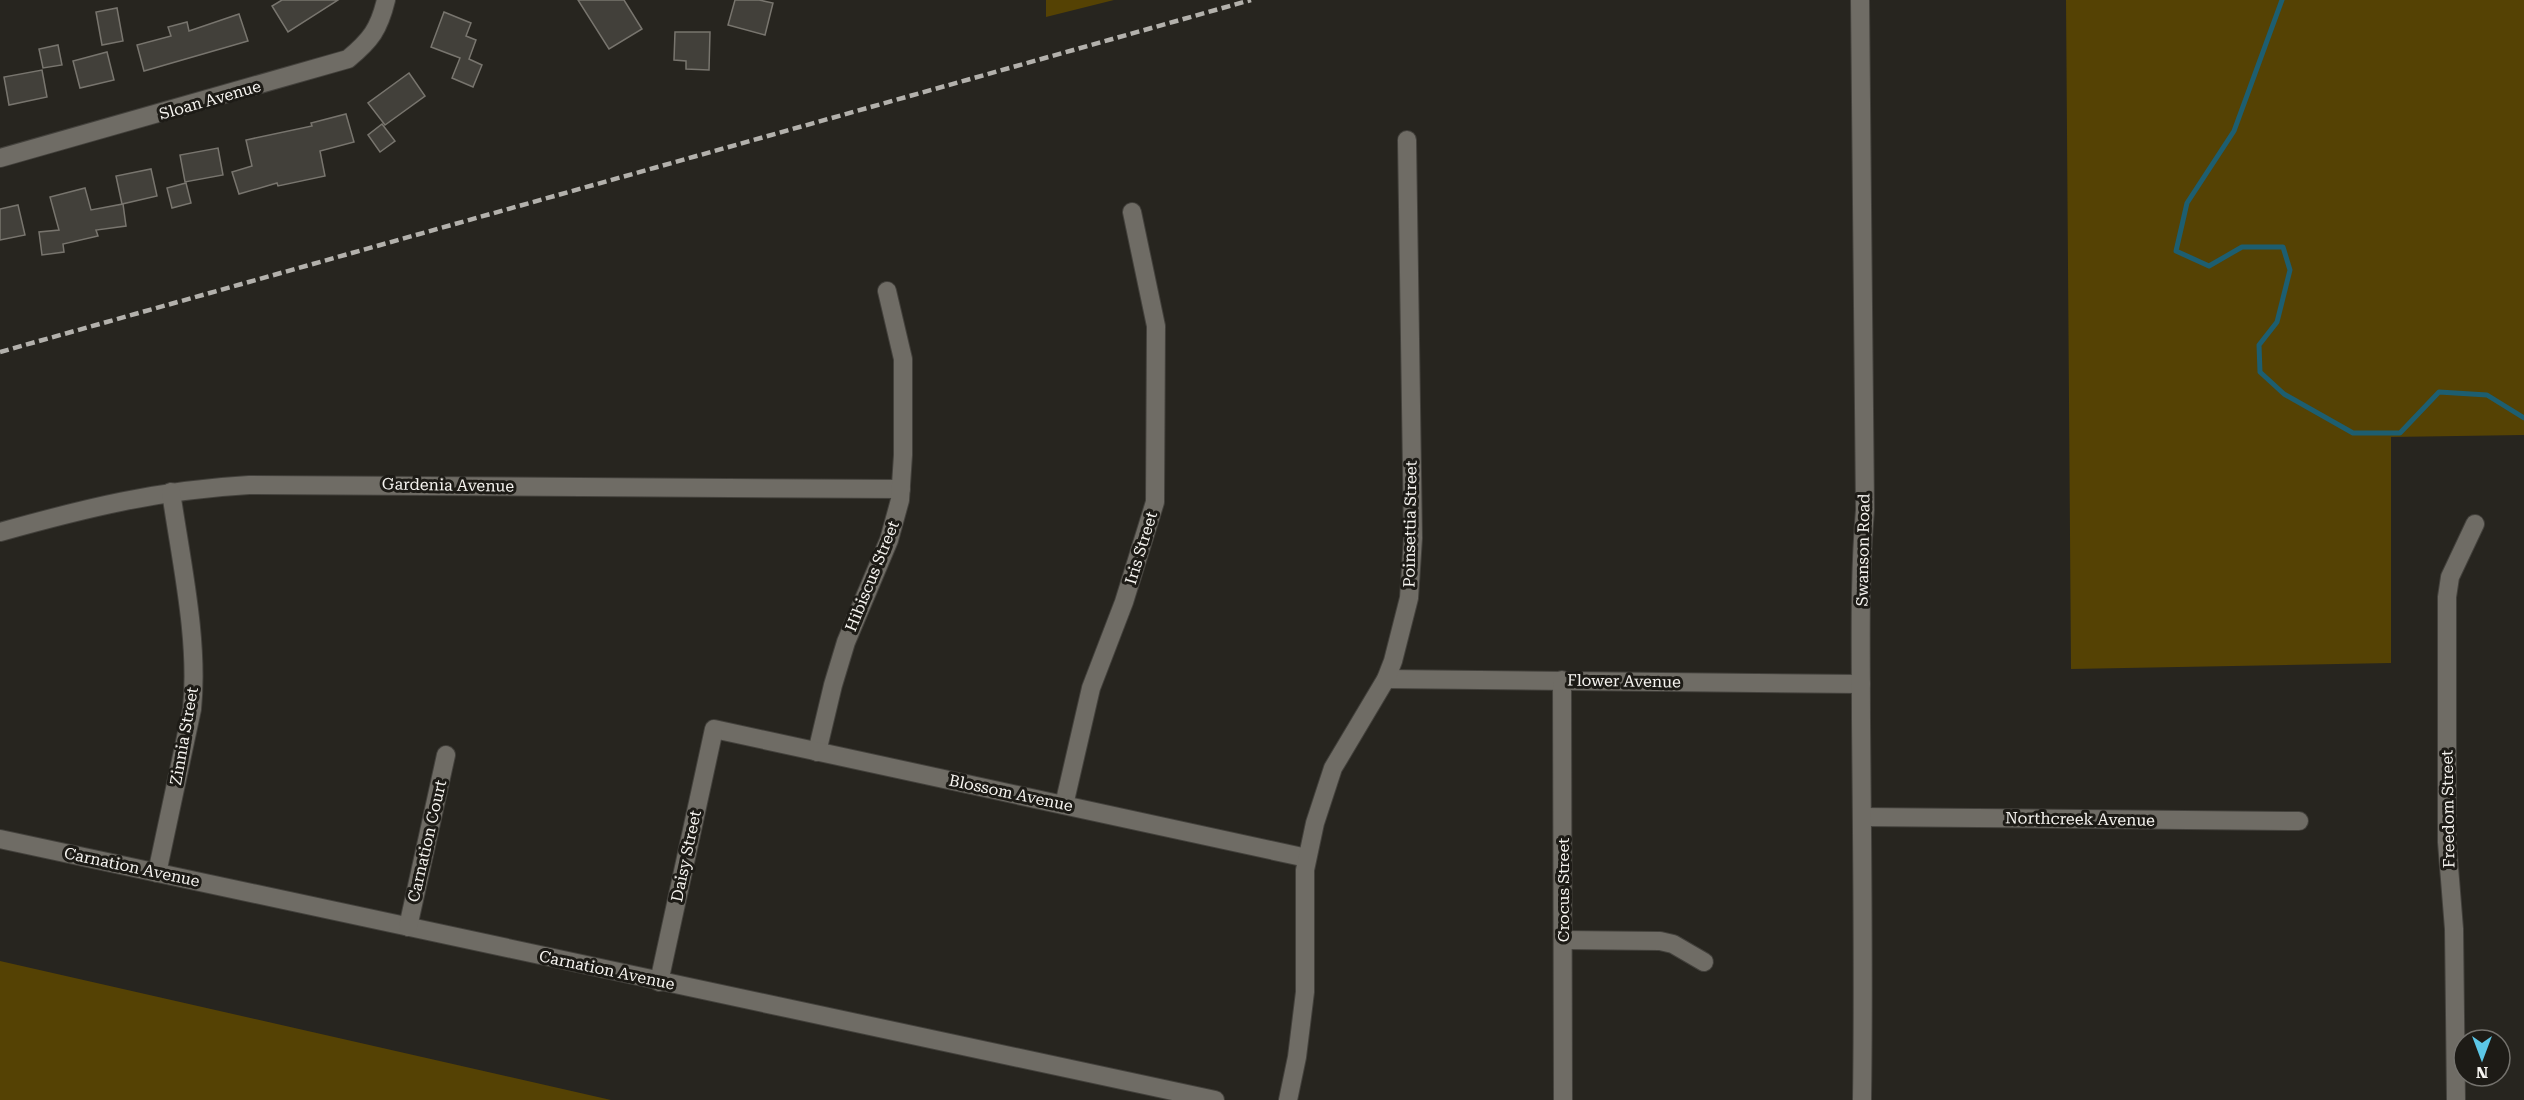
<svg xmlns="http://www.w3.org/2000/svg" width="2524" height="1100" viewBox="0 0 2524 1100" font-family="'Roboto Serif',serif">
<rect width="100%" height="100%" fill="#27251f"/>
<g fill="#554204">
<path d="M1046,0H1114L1046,17Z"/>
<path d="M2066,0H2524V435L2391,437V663L2071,669Z"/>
<path d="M0,961L611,1100H0Z"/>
</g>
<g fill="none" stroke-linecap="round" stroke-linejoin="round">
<path stroke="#1d5e70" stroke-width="5" d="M2282,0L2234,131L2187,203L2176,251L2209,266L2242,247H2283L2290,270L2277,322L2259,345L2260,372L2284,394L2353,433H2400L2439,392L2487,395L2524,418"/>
</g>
<g fill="#42403a" stroke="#78756e" stroke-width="1.5">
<path d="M282,0H338L288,32L272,6Z"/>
<path d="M578,0H624L642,29L609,49Z"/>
<path d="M735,0H759L773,3L765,35L728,25Z"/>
<path d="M117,8L123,41L102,45L96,12Z"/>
<path d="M444,12L471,23L466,36L476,40L469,59L482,65L473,87L452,78L460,58L431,47Z"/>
<path d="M239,14L248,41L144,71L137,45L171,36L168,27L187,22L189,31Z"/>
<path d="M675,32H710L709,70L686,69V61L674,60Z"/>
<path d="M58,45L62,65L43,68L39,49Z"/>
<path d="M107,52L114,80L80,88L73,61Z"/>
<path d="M42,70L47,97L9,105L4,77Z"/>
<path d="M409,73L425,96L385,125L368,103Z"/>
<path d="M346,114L354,142L320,151L325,176L278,186L277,183L239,194L232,172L252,166L246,140L312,126L311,123Z"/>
<path d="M382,124L395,141L380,152L368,135Z"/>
<path d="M218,148L223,175L185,182L180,155Z"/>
<path d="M151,169L157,196L122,204L116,176Z"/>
<path d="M186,183L191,203L172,208L167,188Z"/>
<path d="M85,188L91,210L123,204L126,226L96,230L98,236L63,244L64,252L42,255L39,232L59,230L50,197Z"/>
<path d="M18,205L25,235L0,240V209Z"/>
</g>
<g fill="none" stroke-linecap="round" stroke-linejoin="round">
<g stroke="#43413c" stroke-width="20">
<g id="street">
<path d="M0,158L348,59C371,40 379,29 386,0"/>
<path d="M0,532C86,508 159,490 249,485L901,489"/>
<path d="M1386,679L1861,684"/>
<path d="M1562,680L1563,1100"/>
<path d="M817,752L833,685L846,642L889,540L900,500L903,455V359L887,291"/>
<path d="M1064,805L1091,688L1124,602L1155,502L1156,326L1132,212"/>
<path d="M1862,817L2299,821"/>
<path d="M0,839L1215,1100"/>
<path d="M157,873L192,709C199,640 181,561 171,492"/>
<path d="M408,927L446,755"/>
<path d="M1563,940L1660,941L1673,944L1704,962"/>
<path d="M659,982L714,729L1307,858"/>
<path d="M1288,1100L1297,1057L1305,992V870L1315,823L1333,768L1386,679L1393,661L1409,598L1413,538L1407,140"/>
<path d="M2456,1100L2454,929L2447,842V597L2450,577L2475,524"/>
</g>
</g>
<g stroke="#43413c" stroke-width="20">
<path id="secondary" d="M1860,0L1865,510C1859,579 1861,649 1861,719C1862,846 1864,973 1862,1100"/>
</g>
<use href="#street" stroke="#6f6c65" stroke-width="18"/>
<use href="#secondary" stroke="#6f6c65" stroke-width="18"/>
<path stroke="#b3b1ac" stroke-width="4.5" stroke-dasharray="9 4.5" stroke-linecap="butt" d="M0,352L1251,0"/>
</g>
<g text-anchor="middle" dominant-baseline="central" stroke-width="6" stroke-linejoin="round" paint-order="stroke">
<g font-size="16" fill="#f6f4f0" stroke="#1d1b16">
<text transform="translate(210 100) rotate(-16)">Sloan Avenue</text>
<text transform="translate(448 485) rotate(1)">Gardenia Avenue</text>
<text transform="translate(1410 524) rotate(-89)">Poinsettia Street</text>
<text transform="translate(1141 548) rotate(-73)">Iris Street</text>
<text transform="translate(1863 550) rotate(-89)">Swanson Road</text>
<text transform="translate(872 576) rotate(-68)">Hibiscus Street</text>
<text transform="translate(1624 681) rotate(1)">Flower Avenue</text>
<text transform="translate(184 736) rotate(-80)">Zinnia Street</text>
<text transform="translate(1011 793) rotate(12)">Blossom Avenue</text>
<text transform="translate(2448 809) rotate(-91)">Freedom Street</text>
<text transform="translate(2080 819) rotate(1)">Northcreek Avenue</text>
<text transform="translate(427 841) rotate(-77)">Carnation Court</text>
<text transform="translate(686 856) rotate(-78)">Daisy Street</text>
<text transform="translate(132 867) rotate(12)">Carnation Avenue</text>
<text transform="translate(1563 890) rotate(-90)">Crocus Street</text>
<text transform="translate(607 970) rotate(12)">Carnation Avenue</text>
</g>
</g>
<g transform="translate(2482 1058) rotate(180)"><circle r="28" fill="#1d1b16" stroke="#74726d" stroke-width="1.5"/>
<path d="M0-4.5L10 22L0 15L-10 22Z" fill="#5cc7e7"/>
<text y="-9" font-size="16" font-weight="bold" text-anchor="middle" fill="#f6f4f0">N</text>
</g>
</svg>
